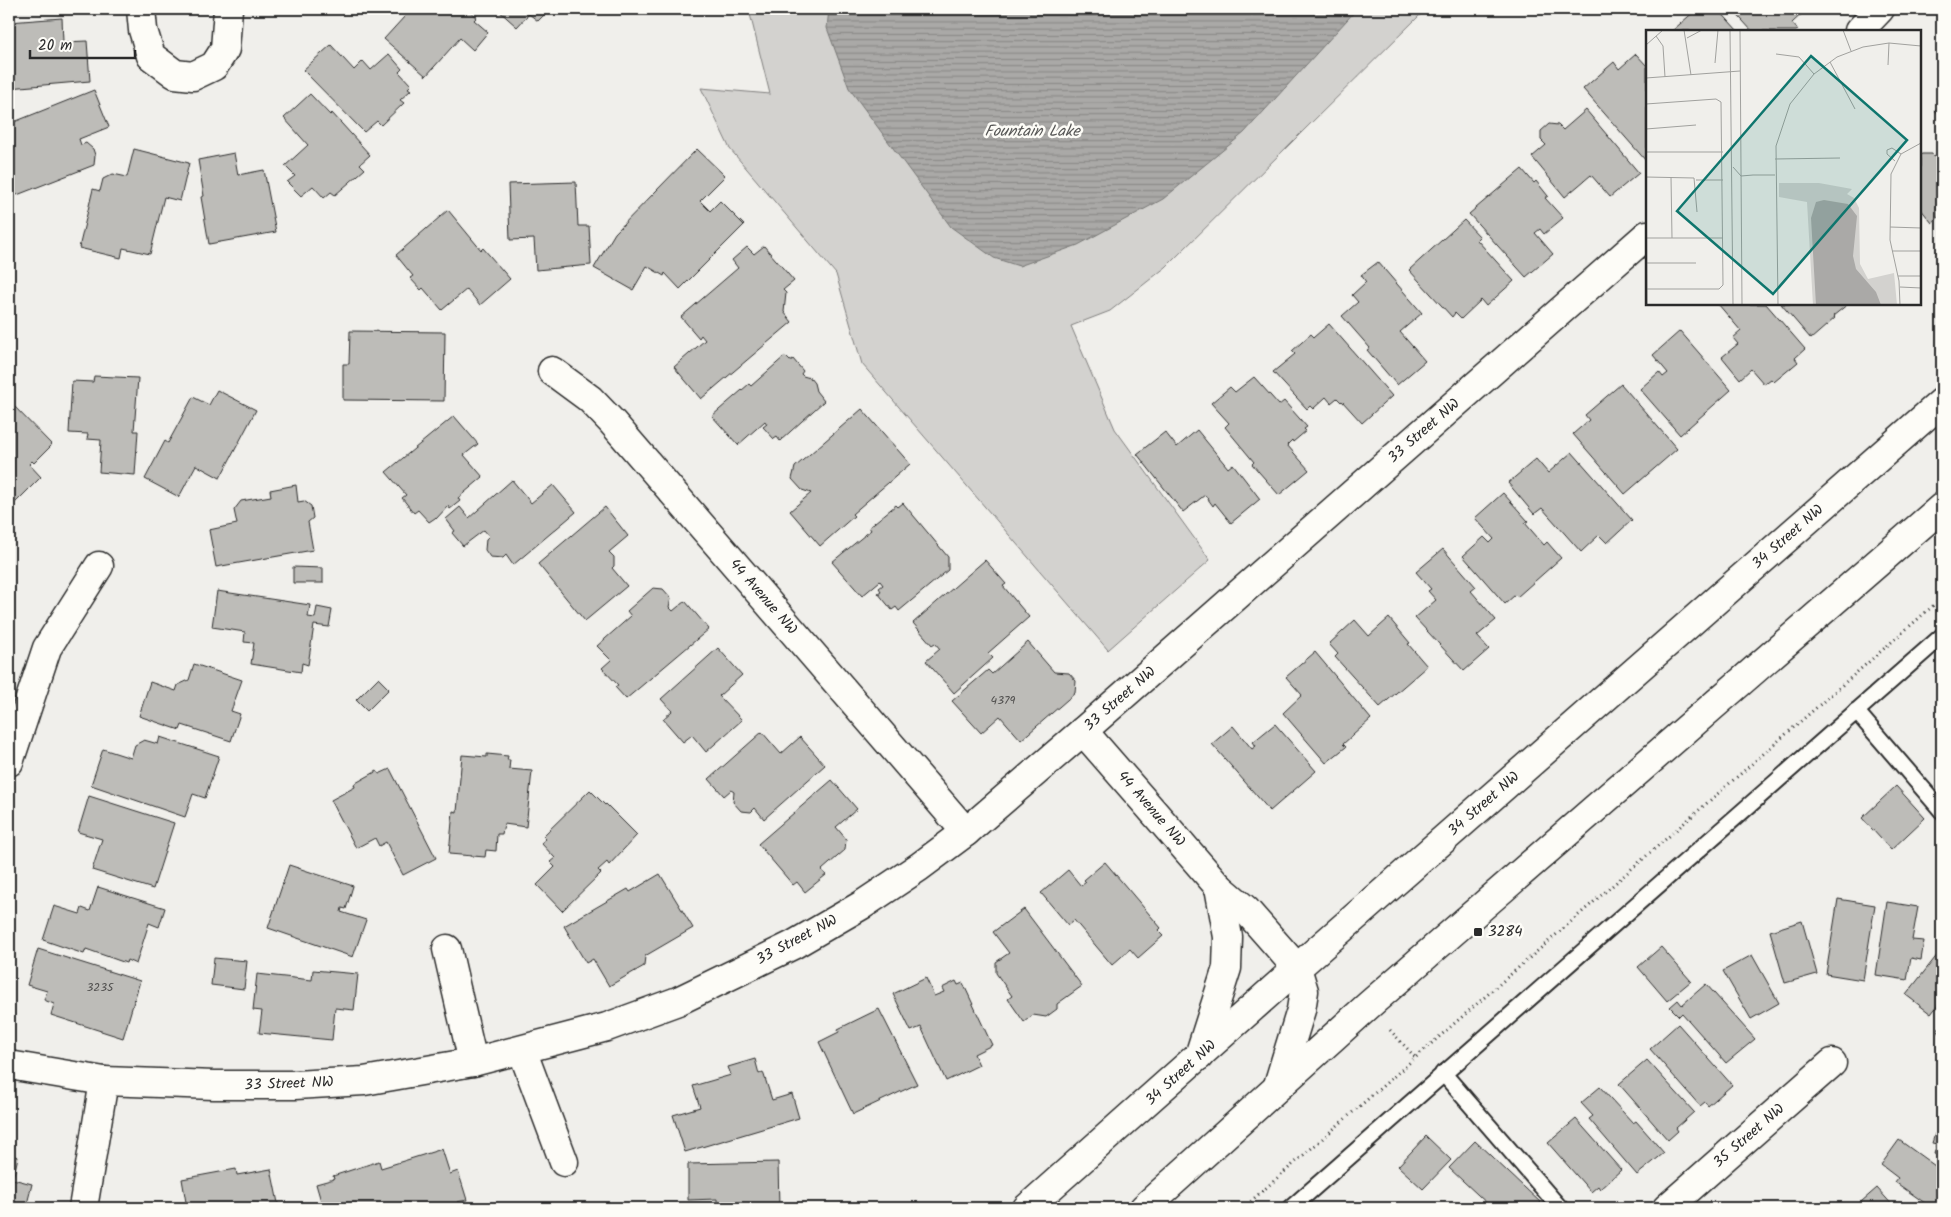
<svg xmlns="http://www.w3.org/2000/svg" width="1951" height="1217" viewBox="0 0 1951 1217" font-family="Kalam,sans-serif">
<defs>
<pattern id="water-rules" width="6" height="5" patternUnits="userSpaceOnUse" patternTransform="scale(1.25)"><rect width="6" height="5" fill="#aaa9a7"/><path d="M0 2.5h6" fill="none" stroke="#8b8a88"/></pattern>
</defs>
<rect width="100%" height="100%" fill="#f0efeb"/>
<filter id="ink" filterUnits="userSpaceOnUse"><feTurbulence type="fractalNoise" baseFrequency=".02" numOctaves="2"/><feDisplacementMap in="SourceGraphic" scale="10" xChannelSelector="R" yChannelSelector="G"/><feConvolveMatrix kernelMatrix="1 2 1 2 8 2 1 2 1" color-interpolation-filters="sRGB"/></filter>
<g filter="url(#ink)">
<path fill="#d3d2cf" stroke="#7f7e7d" d="M752,9H1426L1166,267L1110,311L1071,326L1115,429L1210,560L1108,650L862,364L836,274L730,149L701,88L770,94L750,14Z"/>
<path fill="url(#water-rules)" stroke="#777775" d="M829,9H1357L1244,133L1163,199L1078,245L1019,266L994,258L951,227L849,88L827,28Z"/>
<g fill="#bdbcb8" stroke="#2b2b2b">
<path d="M397,9H467L477,17L474,20L488,32L473,50L460,38L426,76L384,39L405,16Z"/>
<path d="M497,9H550L538,21L529,14L517,27Z"/>
<path d="M1697,9H1718L1738,31H1672Z"/>
<path d="M1732,9H1807L1792,23L1798,30L1796,31H1752Z"/>
<path d="M62,18L63,42L87,41L90,81L9,88V22Z"/>
<path d="M331,45L354,70L363,61L371,70L389,54L402,69L399,72L411,85L408,88L411,90L400,100L404,103L381,125L377,121L364,132L303,70Z"/>
<path d="M1636,54L1647,66V162L1583,89L1614,62L1619,69Z"/>
<path d="M94,90L109,127L79,139L81,145L86,143L93,149L95,155L94,165L17,195L13,192L9,182V124Z"/>
<path d="M310,94L330,115L332,113L370,155L360,164L365,169L335,195L331,192L324,198L313,186L301,196L287,182L295,176L285,166L308,145L284,118Z"/>
<path d="M1942,104V119L1935,110Z"/>
<path d="M1586,110L1639,173L1610,197L1591,175L1565,197L1532,157L1546,145L1541,140V131L1549,124L1558,125L1563,130Z"/>
<path d="M134,149L189,163L180,201L164,197L150,254L123,248L121,258L79,248L93,189L100,191L103,179L113,174L127,177Z"/>
<path d="M697,149L725,176L700,201L710,211L720,201L744,225L680,289L665,273L664,276L647,266L633,290L594,268L615,233Z"/>
<path d="M1942,149V214L1932,223L1920,208V155L1922,154H1932L1933,157Z"/>
<path d="M234,153L238,175L264,170L276,232L209,244L201,197L204,196L198,160Z"/>
<path d="M1522,169L1534,183L1536,181L1548,196L1545,198L1563,218L1544,234L1540,229L1535,233L1553,254L1526,277L1469,214Z"/>
<path d="M576,182L578,226H589L591,265L536,270L534,239L510,240L508,184Z"/>
<path d="M448,210L481,250L483,248L510,279L480,305L467,289L442,310L423,288L421,290L410,278L413,276L396,255Z"/>
<path d="M1464,220L1480,237L1477,240L1514,281L1486,306L1481,300L1461,319L1455,313L1452,317L1409,270Z"/>
<path d="M764,246L794,281L783,290L786,293L784,312L792,322L701,399L674,367L705,340L701,335L699,338L681,317L738,268L732,260L747,247L754,254Z"/>
<path d="M1378,262L1422,313L1400,332L1425,361L1397,385L1367,350L1370,348L1342,316L1358,302L1352,295L1366,282L1361,275Z"/>
<path d="M1718,304H1766L1805,349L1795,358L1798,362L1774,382L1771,379L1764,384L1751,369L1740,379L1722,357L1738,344L1733,338L1741,331Z"/>
<path d="M1781,304H1848L1833,316L1835,318L1811,339Z"/>
<path d="M1329,324L1392,396L1362,423L1342,401L1341,402L1337,398L1331,403L1326,397L1313,409L1310,406L1307,409L1273,372L1295,354L1292,351L1311,334L1314,337Z"/>
<path d="M350,331L445,332L444,401L343,400V364H349Z"/>
<path d="M1680,331L1731,390L1680,435L1640,389L1659,372L1663,377L1668,373L1653,355Z"/>
<path d="M785,356L790,361L793,359L803,371L801,374L803,376L810,378L814,383L816,391L824,401L780,441L777,437L774,439L763,427L767,424L765,421L738,445L712,416L749,384L751,386Z"/>
<path d="M94,376L138,378L134,431H138L135,475L99,472L101,440L87,439L88,434L69,433L72,381L93,382Z"/>
<path d="M1254,377L1279,405L1284,401L1307,427L1304,429L1306,431L1293,442L1292,440L1287,445L1309,470L1279,495L1252,464L1254,462L1225,427L1229,423L1211,403L1230,387L1235,392Z"/>
<path d="M1621,384L1677,449L1625,494L1573,434L1589,420L1585,415Z"/>
<path d="M217,390L256,410L220,478L196,465L179,497L145,479L165,441L168,443L193,397L209,405Z"/>
<path d="M11,403L52,445L34,463L32,461L29,464L41,477L15,503L9,496V405Z"/>
<path d="M862,409L910,464L852,514L854,516L820,546L790,511L811,493L802,490L792,479L795,467Z"/>
<path d="M454,416L478,444L464,455L483,477L458,498L460,501L450,509L448,506L436,519L435,518L429,522L418,510L414,513L402,498L406,495L386,472Z"/>
<path d="M1197,430L1228,468L1233,464L1260,499L1231,523L1215,503L1213,506L1205,495L1183,512L1137,454L1165,432L1177,447Z"/>
<path d="M1572,452L1632,520L1607,543L1599,535L1581,552L1542,508L1534,514L1508,483L1536,459L1548,473Z"/>
<path d="M512,480L531,503L553,485L576,512L513,565L506,555L503,558L490,557L485,550L486,539L489,536L484,530L463,546L452,533L455,531L446,519L460,507L469,518Z"/>
<path d="M296,485L298,502L304,501L311,506L313,518L308,522L313,550L216,567L209,530L237,524L234,510L241,501L271,496L270,490Z"/>
<path d="M1503,493L1528,521L1525,523L1544,545L1547,542L1561,558L1517,597L1515,595L1505,604L1463,556L1484,537L1490,543L1494,539L1475,518Z"/>
<path d="M903,503L948,557V570L899,611L896,607L892,610L878,593L881,591L879,588L883,585L880,581L862,596L832,562L871,530L869,527L896,505L898,507Z"/>
<path d="M605,507L628,536L609,552L614,557V566L612,568L627,586L585,621L538,564Z"/>
<path d="M9,526L15,530L9,539Z"/>
<path d="M1443,549L1476,587L1471,591L1496,620L1477,636L1489,649L1464,671L1415,618L1436,600L1428,591L1431,589L1416,572Z"/>
<path d="M985,560L1006,584L1003,586L1029,617L988,653L993,658L954,693L926,661L940,649L935,643L932,645L913,623Z"/>
<path d="M293,567L323,568V583H293Z"/>
<path d="M653,588L663,589L671,598L669,607L673,611L685,601L709,629L626,699L615,687L618,685L602,668L611,660L597,646L631,616L627,611Z"/>
<path d="M217,591L310,605L308,617L315,618L317,607L332,610L329,627L314,625L308,665L302,663L301,672L251,664L254,643L244,642L245,632L212,627Z"/>
<path d="M1389,618L1410,643L1408,644L1427,666L1380,707L1335,657L1338,654L1329,644L1355,620L1369,636Z"/>
<path d="M1028,642L1054,672L1069,673L1076,681L1075,693L1021,740L1000,716L981,733L952,701L988,670L992,674Z"/>
<path d="M718,648L742,675L719,696L742,720L706,752L692,735L683,742L663,719L672,711L661,699Z"/>
<path d="M1315,652L1371,719L1343,744L1346,747L1326,763L1283,713L1302,695L1286,677Z"/>
<path d="M194,664L242,680L231,711L240,714L231,741L182,725L180,730L139,716L150,682L176,691L178,685L189,680Z"/>
<path d="M378,678L389,689L367,711L356,700Z"/>
<path d="M1275,724L1316,771L1270,811L1212,744L1233,726L1252,749L1256,746L1253,742Z"/>
<path d="M762,732L781,754L800,737L825,765L764,819L755,808L751,812L741,811L733,802L734,792L731,790L724,796L709,779Z"/>
<path d="M160,737L219,756L205,798L193,794L185,817L91,785L103,749L131,758L135,745L144,740L158,744Z"/>
<path d="M487,754L508,756L507,760H510L509,769L532,771L526,827L504,824L502,834H497L496,851L486,850L485,857L449,854L453,811L457,812L462,755L487,757Z"/>
<path d="M390,769L436,858L403,875L386,842L379,846L375,838L356,848L331,800L355,787L354,784L377,771L379,774Z"/>
<path d="M832,780L857,809L836,827L846,839L845,850L822,870L826,875L805,892L797,882L793,885L758,844Z"/>
<path d="M1896,786L1925,818L1891,850L1862,818Z"/>
<path d="M590,790L605,805L606,804L637,835L609,865L607,862L598,870L601,873L562,911L537,885L555,867L550,862L555,858L541,843L546,839L543,836Z"/>
<path d="M89,796L174,823L153,889L92,870L102,839L78,832Z"/>
<path d="M1105,862L1161,928L1158,931L1163,936L1138,958L1130,949L1112,965L1074,920L1068,925L1041,893L1068,870L1081,886L1086,882L1084,880Z"/>
<path d="M289,865L353,886L346,909L342,908L341,912L366,920L353,957L268,928Z"/>
<path d="M660,874L693,928L645,956L644,966L609,986L593,959L586,963L564,926L628,889L630,892Z"/>
<path d="M98,887L165,908L159,927L149,923L136,964L127,960L126,963L86,949L84,954L43,940L54,906L80,914L82,908L90,911Z"/>
<path d="M1838,899L1875,905L1863,980L1826,974Z"/>
<path d="M1887,902L1918,907L1912,940L1924,941L1921,960L1911,958L1907,980L1876,975Z"/>
<path d="M1024,909L1082,986L1057,1004V1009L1046,1017L1033,1015L1024,1022L1008,999L1012,996L996,973V962L1009,953L993,932Z"/>
<path d="M1802,921L1817,974L1785,983L1770,931Z"/>
<path d="M1661,947L1691,981L1667,1001L1638,967Z"/>
<path d="M38,949L140,981L123,1038L51,1015L54,1004L44,1000L47,991L27,985Z"/>
<path d="M1942,949V1000L1931,1014L1906,995Z"/>
<path d="M1752,955L1779,1003L1751,1019L1723,971Z"/>
<path d="M214,958L247,961L244,989L211,985Z"/>
<path d="M313,970L358,974L354,1010L335,1008L332,1040L259,1033L262,1011L253,1010L257,974L312,980Z"/>
<path d="M926,978L934,996L944,992L942,988L956,981L958,985L963,983L992,1045L974,1054L979,1065L946,1081L921,1027L911,1031L893,994Z"/>
<path d="M1706,984L1755,1039L1726,1063L1682,1013L1679,1016L1670,1007L1678,1000L1682,1005Z"/>
<path d="M879,1009L917,1084L853,1114L819,1042L839,1032L838,1029Z"/>
<path d="M1678,1024L1732,1085L1708,1106L1705,1102L1700,1106L1650,1049Z"/>
<path d="M1942,1026V1037L1937,1029Z"/>
<path d="M755,1059L759,1074L763,1072L772,1100L792,1094L799,1118L685,1152L673,1115L700,1107L693,1086L731,1075L728,1067Z"/>
<path d="M1647,1060L1694,1112L1676,1128L1678,1131L1668,1140L1619,1084Z"/>
<path d="M1600,1087L1633,1123L1636,1121L1664,1153L1637,1175L1589,1119L1593,1116L1581,1103Z"/>
<path d="M1941,1116L1942,1117V1156L1934,1154L1937,1144L1932,1143Z"/>
<path d="M1576,1119L1621,1170L1600,1189L1598,1186L1591,1192L1548,1143Z"/>
<path d="M1426,1136L1451,1160L1423,1189L1398,1166Z"/>
<path d="M1899,1140L1942,1171V1201L1937,1208H1932L1895,1182L1898,1178L1881,1165Z"/>
<path d="M1475,1141L1541,1203L1536,1208H1492L1449,1168Z"/>
<path d="M442,1149L450,1174L458,1171L467,1200L457,1202L459,1208H323L316,1184L334,1179L333,1176L379,1161L381,1168Z"/>
<path d="M9,1154L18,1157L13,1179L32,1184L26,1208H9Z"/>
<path d="M778,1162L779,1208H714V1205H717V1199L688,1200V1164Z"/>
<path d="M236,1169L237,1175L271,1169L279,1208H187L182,1179Z"/>
<path d="M1877,1188L1895,1208H1854Z"/>
</g>
<g fill="none" stroke-linecap="round" stroke-linejoin="round">
<g stroke="#2b2b2b" stroke-width="19">
<g id="lane">
<path d="M1856,711L1942,811"/>
<path d="M1443,1073L1560,1208"/>
<path d="M1291,1208L1942,636"/>
</g>
</g>
<g stroke="#2b2b2b" stroke-width="31">
<g id="street">
<path d="M141,9L143,30L151,56L175,74L193,76L214,66L225,49L228,9"/>
<path d="M1859,31L1880,9"/>
<path d="M552,371L590,399L612,422L966,832"/>
<path d="M1083,731L1219,887"/>
<path d="M9,762L47,648L99,566"/>
<path d="M447,949L473,1062"/>
<path d="M522,1050L564,1162"/>
<path d="M9,1065L104,1081L83,1208"/>
<path d="M104,1081L214,1085H295L364,1081L473,1062L607,1027L678,1001L793,945L862,905L919,867L966,832L1083,731L1647,235"/>
<path d="M1667,1208L1832,1063"/>
</g>
</g>
<g stroke="#2b2b2b" stroke-width="31">
<g id="secondary">
<path d="M1219,887L1246,910L1297,968L1304,991L1301,1010L1278,1085"/>
<path d="M1199,1056L1227,968L1228,937L1219,887"/>
<path d="M1027,1208L1297,968L1942,402"/>
<path d="M1144,1208L1369,1005L1942,507"/>
</g>
</g>
<g stroke="#2b2b2b" stroke-width="3" stroke-dasharray="1 4" stroke-linecap="butt">
<path d="M1390,1030L1415,1057"/>
<path d="M1243,1208L1942,598"/>
</g>
<use href="#lane" stroke="#fdfcf7" stroke-width="15"/>
<use href="#street" stroke="#fdfcf7" stroke-width="28"/>
<use href="#secondary" stroke="#fdfcf7" stroke-width="28"/>
</g>
</g>
<rect fill="#2b2b2b" stroke="#fdfcf7" stroke-width="2" x="1473" y="927" width="10" height="10" rx="2.5"/>
<g text-anchor="middle" dominant-baseline="central" stroke-width="5" stroke-linejoin="round" paint-order="stroke">
<g font-size="12" fill="#504f4e">
<text x="1003" y="700">4379</text>
<text x="100" y="987">3235</text>
</g>
<g font-size="15" fill="#2b2b2b" stroke="#fdfcf7">
<text transform="translate(1424 431) rotate(-41)">33 Street NW</text>
<text transform="translate(1788 537) rotate(-41)">34 Street NW</text>
<text transform="translate(763 597) rotate(49)">44 Avenue NW</text>
<text transform="translate(1120 699) rotate(-41)">33 Street NW</text>
<text transform="translate(1484 804) rotate(-41)">34 Street NW</text>
<text transform="translate(1151 809) rotate(49)">44 Avenue NW</text>
<text transform="translate(797 940) rotate(-28)">33 Street NW</text>
<text transform="translate(1181 1073) rotate(-42)">34 Street NW</text>
<text transform="translate(289 1084) rotate(-2)">33 Street NW</text>
<text transform="translate(1749 1136) rotate(-41)">35 Street NW</text>
</g>
<g font-size="15" fill="#2b2b2b" stroke="#fdfcf7" text-anchor="start">
<text x="1488" y="932">3284</text>
</g>
<g font-size="16" font-style="italic" fill="#575756" stroke="#fdfcf7">
<text x="1032" y="131">Fountain Lake</text>
</g>
</g>
<g transform="translate(1646 30)">
<rect width="275" height="275" fill="#f0efeb"/>
<path d="M133,153H173L206,159L201,164L208,168L213,178L214,234L222,249L248,243L251,275H167L161,172L133,167Z" fill="#d3d2cf"/>
<path d="M178,170L202,174L211,186L207,226L210,239L230,262L235,275H170L165,188L170,172Z" fill="#aaa9a7"/>
<path fill="none" stroke="#a1a19e" stroke-width="1" d="M38,0L45,45M84,0L87,275M94,0L96,275M197,0L205,21M10,6L17,16L19,47M41,8L56,0M0,15L17,0M130,24L153,27L168,44L191,27L217,17L243,13L275,16M184,32L209,79M69,33L72,0M242,35L243,13M0,48L94,41M0,74L70,69L75,72L77,255L73,259H0M0,99L50,95M0,113L1,275M1,122H77M129,129L194,128M249,131L241,124V120L246,118L255,124M87,137L95,146L107,145M107,145H129M0,147L48,148L51,182M25,147L26,208M50,150H77M244,197L275,198M1,208H77M246,221H275M0,233H50M252,246H275M254,257L275,258M132,275L130,116L144,74L168,44M254,275L253,251L244,210L245,144L255,124L275,113"/>
<path fill="#0f766e" fill-opacity="0.15" stroke="#0f766e" stroke-width="2.5" d="M165,26L261,110L127,264L31,181Z"/>
<rect width="275" height="275" fill="none" stroke="#2b2b2b" stroke-width="2.5"/>
</g>
<rect width="1951" height="1217" fill="none" stroke="#fdfcf7" stroke-width="30"/>
<rect x="15" y="15" width="1921" height="1187" fill="none" stroke="#2b2b2b" stroke-width="2" filter="url(#ink)"/>
<path d="M30 50v8h105v-8" fill="none" stroke="#2b2b2b" stroke-width="2.5"/>
<text x="38" y="50" font-size="15" fill="#2b2b2b" stroke="#fdfcf7" stroke-width="4" paint-order="stroke">20 m</text>
</svg>
